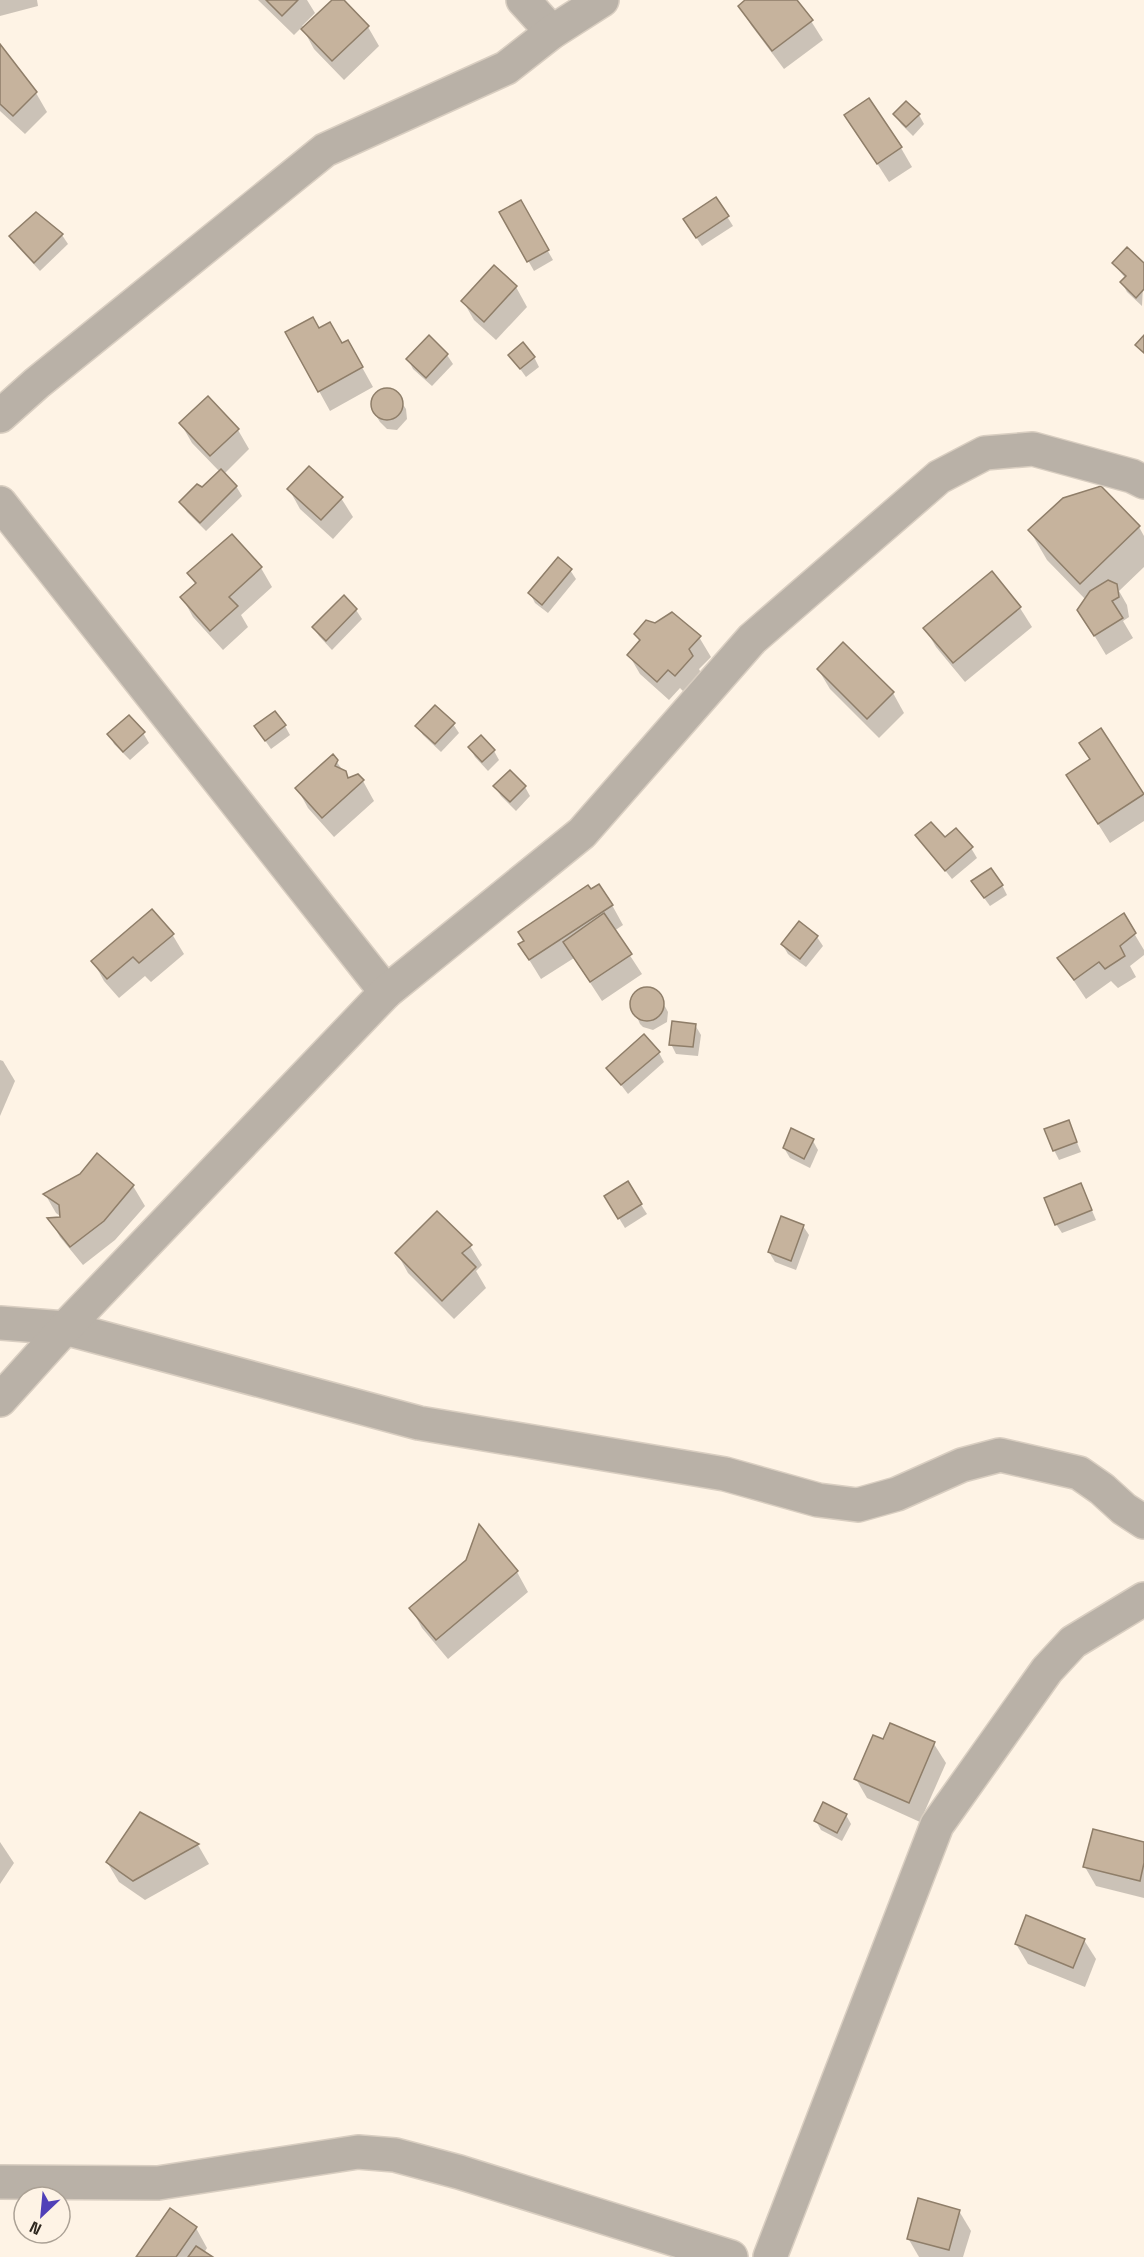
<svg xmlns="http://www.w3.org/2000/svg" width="1144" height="2257" viewBox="0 0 1144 2257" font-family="'Space Grotesk',sans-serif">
<rect width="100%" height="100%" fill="#fef3e5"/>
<g fill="#0003">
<path d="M0,0H37L38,6L0,16Z"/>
<path d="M258,0H307L315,13L302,26L304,28L334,0H342L368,27L379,46L344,80L314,49L302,27L294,35Z"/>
<path d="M748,0H795L811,21L823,40L784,69L751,25L740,6Z"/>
<path d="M0,47L36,93L47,112L25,134L0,111Z"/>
<path d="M846,115L901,148L912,167L889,182Z"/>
<path d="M895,115H919L924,124L913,136L901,124Z"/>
<path d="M716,199L733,226L702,246L690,228Z"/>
<path d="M520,202L553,260L534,271L501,212Z"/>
<path d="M62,235L68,244L40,271L17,246L11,237Z"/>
<path d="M1113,263L1144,265L1142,306L1127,292L1122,283L1126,279Z"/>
<path d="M516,287L527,307L496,340L474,320L463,301Z"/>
<path d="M318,330L341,345L348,342L373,387L330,411L287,333Z"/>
<path d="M447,355L453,364L432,386L413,369L408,359Z"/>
<path d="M510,355L534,357L539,367L526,377Z"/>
<path d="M379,391H394L406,409L407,419L397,430L387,429L380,422L374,412L373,398Z"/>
<path d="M208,398L238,430L249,449L224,474L236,486L242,496L206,531L187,512L181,502L203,489L220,472L192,443L181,424Z"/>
<path d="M289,489L341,498L353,517L333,539L300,509Z"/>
<path d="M1139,527L1144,536V567L1119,591L1127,605L1129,617L1123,621L1133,638L1106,655L1079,610L1086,600L1047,560L1030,531Z"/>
<path d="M261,568L272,587L241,615L248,627L223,650L193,617L182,597L196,585L189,574Z"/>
<path d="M570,570L576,579L548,613L535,603L530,593Z"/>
<path d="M992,573L1020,608L1032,627L965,682L936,647L925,628Z"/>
<path d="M344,597L356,610L362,619L332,650L319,636L313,627Z"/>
<path d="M636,634L699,637L711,657L699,669L703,677L687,695L680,688L669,700L640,674L629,655L640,642Z"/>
<path d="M843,644L893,693L904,713L879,738L830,689L818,669Z"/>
<path d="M453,724L459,733L441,752L423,735L417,726Z"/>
<path d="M285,726L290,735L271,749L262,736Z"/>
<path d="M1100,730L1144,796V821L1110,843L1068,776L1091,761L1081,743Z"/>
<path d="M143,733L149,743L130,760L114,744L109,734Z"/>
<path d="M470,748L494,751L499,760L488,771L475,757Z"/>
<path d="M336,761L349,779L358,776L363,781L374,801L334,837L308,808L297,788Z"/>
<path d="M495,787H525L530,796L516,811L501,796Z"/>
<path d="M917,835L945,839L971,848L977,858L952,879Z"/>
<path d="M1002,885L1007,895L990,906L979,891Z"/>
<path d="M612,905L623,925L614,931L642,974L602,1001L574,958L541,979L520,945Z"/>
<path d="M1123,915L1144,950V955L1130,966L1136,977L1118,988L1111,981L1086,999L1059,959Z"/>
<path d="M172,934L184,954L151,982L145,976L119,998L104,981L93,961Z"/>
<path d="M817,937L823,946L806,967L788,954L782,944Z"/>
<path d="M647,988L657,992L668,1012L667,1022L653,1030L643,1027L640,1024L631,1003L632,999L638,991Z"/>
<path d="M695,1025L701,1035L698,1056L676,1054L671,1044Z"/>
<path d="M659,1053L664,1062L628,1094L608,1068Z"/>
<path d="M0,1060L3,1061L15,1081L0,1116Z"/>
<path d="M1068,1121L1081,1152L1059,1160L1054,1150Z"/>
<path d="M813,1141L818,1150L810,1168L790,1158L784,1148Z"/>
<path d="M98,1156L133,1186L145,1206L115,1240L83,1265L60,1237L50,1219H64L56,1213L45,1194L81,1175Z"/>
<path d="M627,1183L647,1214L625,1228L606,1197Z"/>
<path d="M1081,1185L1096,1220L1062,1233L1056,1224Z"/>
<path d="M803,1226L809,1235L796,1270L775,1262L769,1252Z"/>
<path d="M470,1246L482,1265L476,1271L486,1288L454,1319L408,1273L397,1253Z"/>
<path d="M479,1527L517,1572L528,1592L448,1659L422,1628L411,1608L467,1561Z"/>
<path d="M884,1741L934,1744L946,1763L920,1822L867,1798L856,1779Z"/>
<path d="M141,1814L198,1845L209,1864L145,1900L119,1882L107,1862Z"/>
<path d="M846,1815L851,1824L842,1841L821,1830L816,1821Z"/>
<path d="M0,1842L14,1863L0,1884Z"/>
<path d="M1144,1843V1898L1096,1886L1085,1867Z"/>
<path d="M1084,1940L1096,1959L1085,1987L1028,1964L1016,1944Z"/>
<path d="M959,2211L971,2231L963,2257H919L908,2238Z"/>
<path d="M196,2228L207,2248L204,2253L210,2257H138Z"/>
</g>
<g fill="#c6b39d" stroke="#8f7e69" stroke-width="1.5">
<path d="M266,0H298L282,16Z"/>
<path d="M332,0H344L369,26L332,61L301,29Z"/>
<path d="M745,0H797L813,20L772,51L738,6Z"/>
<path d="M0,44L37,92L13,116L0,104Z"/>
<path d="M869,98L902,147L877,164L844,115Z"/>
<path d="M906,101L920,114L906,127L893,114Z"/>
<path d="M716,197L729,216L696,238L683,219Z"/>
<path d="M521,200L549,250L527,262L499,212Z"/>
<path d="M36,212L63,234L34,263L9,236Z"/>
<path d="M1127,247L1144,263V289L1136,298L1120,282L1126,276L1112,263Z"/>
<path d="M494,265L517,286L484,322L461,301Z"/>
<path d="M313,317L319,328L330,322L342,343L348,340L363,367L318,392L285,332Z"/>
<path d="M429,335L448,354L426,378L406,359Z"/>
<path d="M1144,335V353L1135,345Z"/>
<path d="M523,342L535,357L520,369L508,355Z"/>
<circle cx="387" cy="404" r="16"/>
<path d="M208,396L239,429L210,456L179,423Z"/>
<path d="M309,466L343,497L321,520L287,489Z"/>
<path d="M221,469L237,486L200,523L179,502L197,484L202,487Z"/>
<path d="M1101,486L1140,526L1080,584L1028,530L1063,498Z"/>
<path d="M232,534L262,567L229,597L238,606L210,631L180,597L196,583L187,573Z"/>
<path d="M558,557L572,569L542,605L528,593Z"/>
<path d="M992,571L1021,607L953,663L923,628Z"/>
<path d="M1108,580L1117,584L1119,597L1112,601L1123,618L1094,636L1077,610L1090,591Z"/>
<path d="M344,595L357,609L326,641L312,627Z"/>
<path d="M672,612L701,636L689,649L693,656L675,676L668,670L657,682L627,655L640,640L634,634L646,620L655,623Z"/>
<path d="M843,642L894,692L867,719L817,669Z"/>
<path d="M435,705L455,723L435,744L415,726Z"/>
<path d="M275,711L286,725L265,741L254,726Z"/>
<path d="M129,715L145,732L123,752L107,734Z"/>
<path d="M1101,728L1144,794L1098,824L1066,775L1090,759L1079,743Z"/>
<path d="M481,735L495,750L482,762L468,747Z"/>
<path d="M333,754L338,760L335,766L346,771L348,778L358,774L364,780L322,818L295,788Z"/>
<path d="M510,770L526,786L510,802L493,786Z"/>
<path d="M931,822L945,837L956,828L973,847L945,871L915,835Z"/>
<path d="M991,868L1003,885L984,898L971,881Z"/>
<path d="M599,884L613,905L529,960L518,944L524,941L518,932L588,885L591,889Z"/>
<path d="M152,909L174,934L139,963L133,957L107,979L91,961Z"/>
<path d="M604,913L632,954L590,982L563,942Z"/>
<path d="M1124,913L1136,933L1120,946L1125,956L1105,969L1099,962L1074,980L1057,958Z"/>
<path d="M799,921L818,936L800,959L781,944Z"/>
<circle cx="647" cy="1004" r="17"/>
<path d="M672,1021L696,1024L693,1047L669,1045Z"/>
<path d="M644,1034L660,1052L621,1085L606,1068Z"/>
<path d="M1069,1120L1077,1142L1053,1151L1044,1129Z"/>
<path d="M791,1128L814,1139L804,1159L783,1148Z"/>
<path d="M97,1153L134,1185L104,1221L70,1247L47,1218L60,1217L59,1205L43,1194L80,1174Z"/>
<path d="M628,1181L642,1204L618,1219L604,1196Z"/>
<path d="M1081,1183L1092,1210L1055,1225L1044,1198Z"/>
<path d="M437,1211L472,1245L462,1253L476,1267L442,1301L395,1253Z"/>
<path d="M781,1216L804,1225L791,1261L768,1252Z"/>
<path d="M479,1524L518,1571L436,1640L409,1608L466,1560Z"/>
<path d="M890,1723L935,1742L909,1803L854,1779L873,1735L883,1739Z"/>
<path d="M823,1802L847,1814L837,1833L814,1821Z"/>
<path d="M140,1812L199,1844L133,1881L106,1862Z"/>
<path d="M1093,1829L1144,1842V1863L1140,1881L1083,1867Z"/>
<path d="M1026,1915L1085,1939L1073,1968L1015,1944Z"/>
<path d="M918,2198L960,2210L949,2250L907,2239Z"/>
<path d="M170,2208L197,2227L176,2257H136Z"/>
<path d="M196,2246L213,2257H188Z"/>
</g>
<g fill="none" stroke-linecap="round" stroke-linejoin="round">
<g stroke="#d9cec1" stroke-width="36">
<g id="minor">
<path d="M523,0L552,32"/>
<path d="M0,416L37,383L325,150L506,68L552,32L602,0"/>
<path d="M0,503L386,992"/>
<path d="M0,1323L65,1328L419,1423L725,1474L818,1500L858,1505L897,1494L962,1465L1000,1455L1079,1473L1102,1489L1124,1509L1144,1522"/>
<path d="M0,1400L65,1328L386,992L582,833L752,639L939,477L985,453L1033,449L1132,476L1144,482"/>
<path d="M0,2182L158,2183L358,2152L395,2155L459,2172L731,2257"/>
<path d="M770,2257L937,1825L1047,1670L1073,1642L1144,1599"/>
</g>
</g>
<use href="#minor" stroke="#b9b1a7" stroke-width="33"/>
</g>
<g transform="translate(42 2215) rotate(206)"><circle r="28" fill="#fef3e5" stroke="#aba195" stroke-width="1.5"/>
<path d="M0-4.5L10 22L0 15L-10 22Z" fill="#5040b8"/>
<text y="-9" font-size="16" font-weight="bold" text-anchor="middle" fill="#2e271e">N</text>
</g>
</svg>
